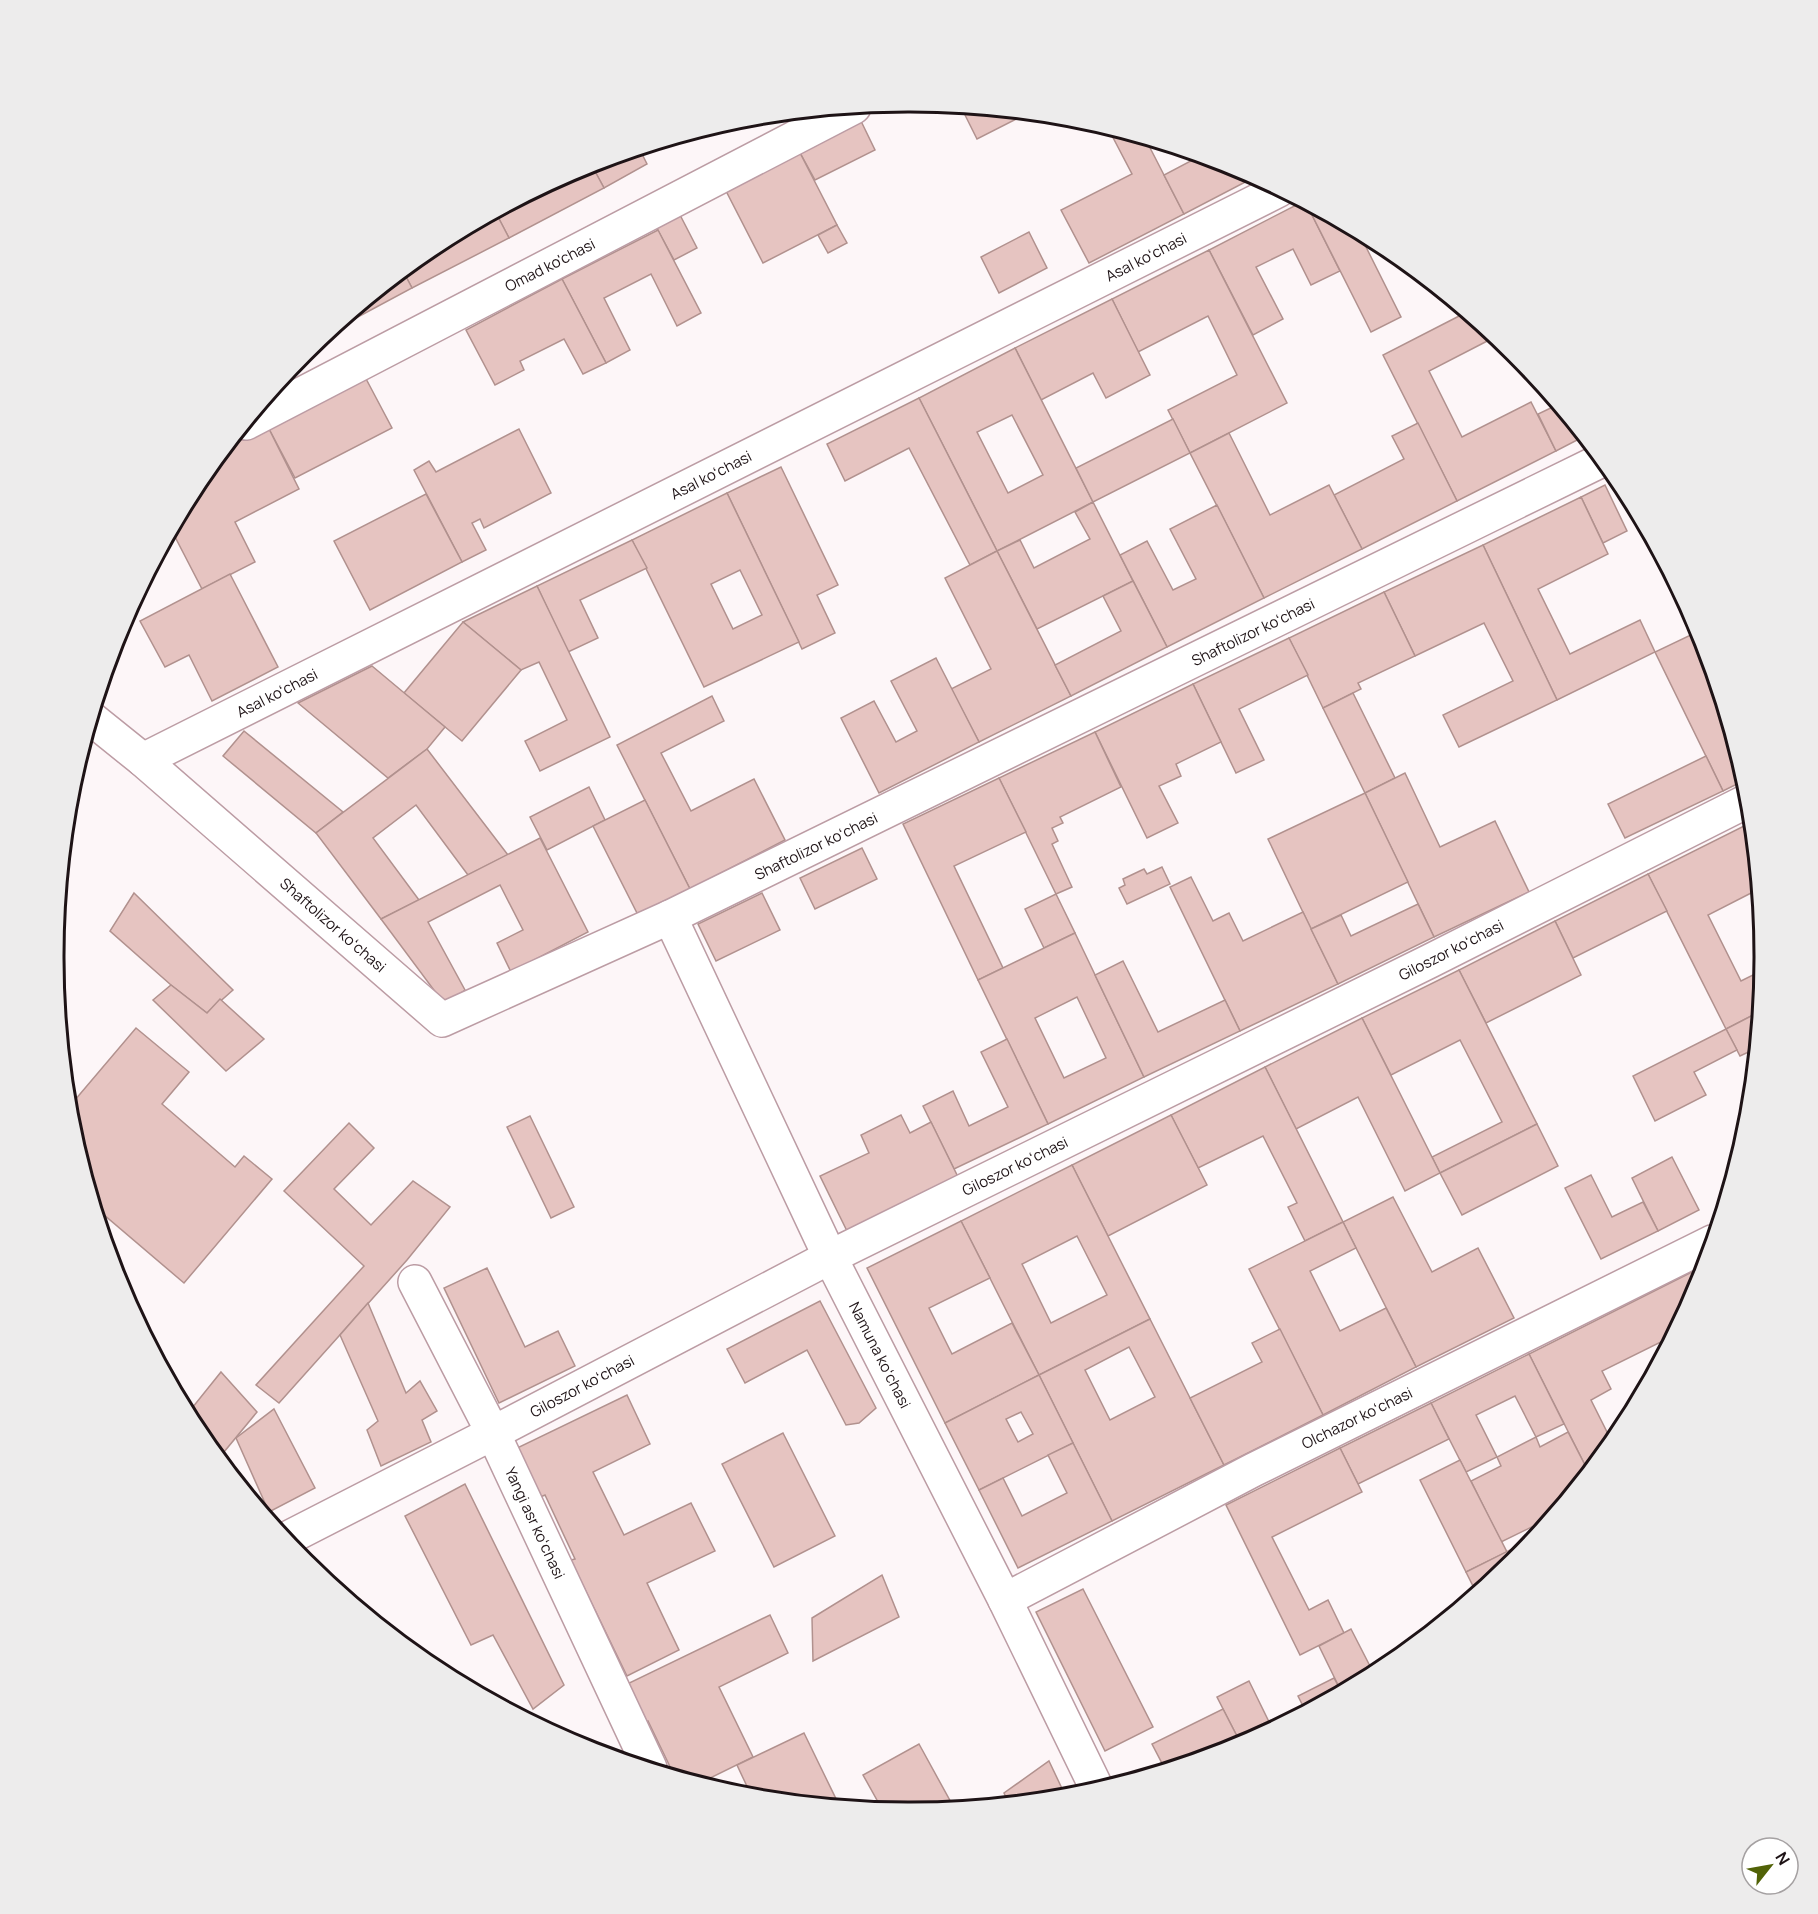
<svg xmlns="http://www.w3.org/2000/svg" width="1818" height="1914" viewBox="0 0 1818 1914" font-family="Manrope,sans-serif">
<rect width="100%" height="100%" fill="#fdf6f8"/>
<g fill="#e6c4c1" stroke="#b1918e" stroke-width="1.5" fill-rule="evenodd">
<path d="M961,107L1022,113L1024,115L977,139Z"/>
<path d="M859,117L875,150L815,180L798,149Z"/>
<path d="M725,124L703,135L701,131Z"/>
<path d="M1108,128L1146,140L1184,214L1089,263L1061,210L1132,174Z"/>
<path d="M798,149L837,225L763,263L724,187Z"/>
<path d="M640,150L647,164L604,188L591,164Z"/>
<path d="M1200,156L1237,167L1255,177L1184,214L1164,175Z"/>
<path d="M591,164L604,188L509,238L496,213L582,167Z"/>
<path d="M1302,202L1307,205L1340,271L1311,285L1293,249L1256,267L1283,319L1253,335L1209,250Z"/>
<path d="M1307,205L1359,233L1401,317L1371,332Z"/>
<path d="M678,211L697,248L674,260L654,223Z"/>
<path d="M496,213L509,238L412,288L403,271L434,246Z"/>
<path d="M837,225L847,243L828,253L818,235Z"/>
<path d="M658,230L701,313L677,326L651,274L604,298L630,350L606,363L562,279Z"/>
<path d="M1029,232L1047,268L999,293L981,257Z"/>
<path d="M1209,250L1287,403L1190,453L1168,410L1237,375L1208,316L1138,352L1112,299Z"/>
<path d="M403,271L412,288L328,333Z"/>
<path d="M562,279L606,363L583,374L564,339L520,361L524,370L495,385L466,330Z"/>
<path d="M1112,299L1150,375L1106,398L1093,373L1041,400L1015,348Z"/>
<path d="M1465,313L1495,337L1429,371L1462,437L1531,402L1556,451L1457,501L1383,355Z"/>
<path d="M1015,348L1093,502L997,551L919,398ZM1012,415L1043,475L1008,493L977,432Z"/>
<path d="M364,375L392,428L295,478L267,425Z"/>
<path d="M919,398L997,551L970,565L909,448L845,481L827,444Z"/>
<path d="M1557,405L1583,437L1556,451L1538,414Z"/>
<path d="M1173,419L1190,453L1093,502L1076,468Z"/>
<path d="M1418,423L1457,501L1362,549L1334,495L1404,459L1392,436Z"/>
<path d="M267,425L299,489L235,522L255,562L202,589L172,531L198,482L229,444Z"/>
<path d="M519,429L551,493L484,528L480,519L472,523L486,550L462,562L414,470L429,461L436,472Z"/>
<path d="M1229,433L1270,515L1329,485L1362,549L1264,598L1190,453Z"/>
<path d="M781,467L838,585L817,595L835,633L802,649L727,493Z"/>
<path d="M1605,485L1627,531L1603,543L1581,497Z"/>
<path d="M727,493L799,642L704,687L632,540ZM740,570L762,615L733,629L711,584Z"/>
<path d="M426,494L462,562L370,610L334,541Z"/>
<path d="M1581,497L1608,554L1538,589L1570,654L1640,620L1655,652L1557,700L1483,545Z"/>
<path d="M1093,502L1133,581L1037,629L997,551L1020,540L1034,568L1090,539L1075,512Z"/>
<path d="M1217,505L1264,598L1167,647L1120,555L1147,541L1173,590L1196,579L1170,529Z"/>
<path d="M632,540L647,568L580,600L598,638L568,652L537,586Z"/>
<path d="M1483,545L1557,700L1459,747L1443,715L1513,681L1484,623L1415,656L1384,592Z"/>
<path d="M997,551L1071,696L979,742L951,689L991,669L945,578Z"/>
<path d="M230,574L278,667L212,701L189,655L165,667L140,621Z"/>
<path d="M1133,581L1167,647L1071,696L1055,665L1121,631L1103,596Z"/>
<path d="M537,586L610,737L540,771L525,741L567,720L539,662L521,670L463,622Z"/>
<path d="M1384,592L1415,656L1358,683L1361,689L1323,708L1289,638Z"/>
<path d="M463,622L521,670L462,741L404,693Z"/>
<path d="M1699,631L1710,666L1704,669L1722,705L1745,780L1723,791L1655,652Z"/>
<path d="M1289,638L1308,675L1239,709L1264,760L1236,773L1193,684Z"/>
<path d="M936,658L979,742L879,793L841,718L874,701L896,742L917,731L891,681Z"/>
<path d="M372,666L445,727L427,749L388,778L298,703Z"/>
<path d="M1193,684L1221,742L1176,764L1181,776L1159,786L1178,823L1147,838L1095,732Z"/>
<path d="M1353,693L1395,778L1365,793L1323,708Z"/>
<path d="M712,696L724,721L661,753L691,811L754,779L785,840L690,889L617,745Z"/>
<path d="M244,731L343,812L316,833L223,756Z"/>
<path d="M1095,732L1121,787L1060,817L1063,823L1052,828L1058,841L1052,844L1072,887L1056,894L999,778Z"/>
<path d="M427,749L508,855L468,875L416,805L373,838L419,900L381,919L316,833Z"/>
<path d="M1706,756L1723,791L1625,838L1608,804Z"/>
<path d="M1405,773L1440,847L1495,821L1529,892L1434,937L1365,793Z"/>
<path d="M999,778L1026,832L954,866L1003,968L978,980L903,824Z"/>
<path d="M589,787L605,820L547,850L530,817Z"/>
<path d="M1365,793L1408,882L1311,929L1268,839Z"/>
<path d="M645,800L690,889L638,915L593,826Z"/>
<path d="M1746,825L1752,838L1757,890L1708,915L1741,981L1763,970L1759,1012L1726,1029L1648,874Z"/>
<path d="M540,838L588,932L511,972L497,943L523,930L500,885L428,922L465,990L445,1005L381,919Z"/>
<path d="M862,848L877,879L815,909L800,878Z"/>
<path d="M1162,867L1170,884L1127,904L1119,888L1125,885L1123,879L1144,869L1147,874Z"/>
<path d="M1648,874L1667,911L1573,958L1555,921Z"/>
<path d="M1191,877L1213,921L1229,913L1243,941L1303,912L1338,984L1240,1031L1170,887Z"/>
<path d="M134,893L233,990L207,1013L171,985L110,931Z"/>
<path d="M762,893L780,930L716,961L698,924Z"/>
<path d="M1056,894L1075,933L1044,948L1025,909Z"/>
<path d="M1418,904L1434,937L1338,984L1311,929L1341,915L1351,936Z"/>
<path d="M1555,921L1581,975L1486,1023L1459,970Z"/>
<path d="M1075,933L1144,1077L1048,1124L978,980ZM1077,997L1106,1058L1064,1078L1035,1018Z"/>
<path d="M1123,961L1158,1032L1225,1000L1240,1031L1144,1077L1095,975Z"/>
<path d="M1459,970L1537,1124L1440,1173L1432,1157L1502,1122L1460,1040L1391,1075L1362,1018Z"/>
<path d="M171,985L207,1013L220,999L264,1039L226,1071L153,1000Z"/>
<path d="M1759,1012L1755,1049L1740,1056L1726,1029Z"/>
<path d="M1362,1018L1440,1173L1405,1191L1358,1097L1296,1129L1265,1067Z"/>
<path d="M136,1028L189,1072L162,1104L235,1167L244,1156L272,1179L184,1283L96,1208L70,1123L69,1107Z"/>
<path d="M1726,1029L1737,1050L1694,1072L1706,1095L1655,1121L1633,1076Z"/>
<path d="M1007,1039L1048,1124L954,1169L923,1106L953,1091L969,1126L1008,1107L981,1052Z"/>
<path d="M1265,1067L1343,1222L1305,1241L1288,1207L1297,1203L1263,1136L1198,1168L1171,1115Z"/>
<path d="M901,1115L910,1133L931,1122L958,1177L847,1231L820,1176L869,1153L861,1135Z"/>
<path d="M1171,1115L1207,1185L1108,1236L1072,1165Z"/>
<path d="M530,1116L574,1207L551,1218L507,1127Z"/>
<path d="M349,1123L374,1148L334,1189L371,1225L413,1181L450,1207L407,1260L279,1403L256,1385L364,1266L284,1191Z"/>
<path d="M1537,1124L1558,1166L1462,1215L1440,1173Z"/>
<path d="M1672,1157L1699,1210L1658,1231L1632,1178Z"/>
<path d="M1072,1165L1150,1319L1039,1375L961,1221ZM1077,1236L1107,1295L1051,1323L1022,1264Z"/>
<path d="M1591,1175L1612,1217L1643,1202L1658,1231L1601,1259L1565,1188Z"/>
<path d="M1393,1197L1432,1272L1478,1248L1514,1318L1416,1367L1343,1222Z"/>
<path d="M961,1221L990,1278L929,1308L952,1354L1012,1323L1039,1375L945,1423L867,1268Z"/>
<path d="M1343,1222L1356,1248L1310,1271L1340,1331L1386,1308L1416,1367L1323,1415L1249,1269Z"/>
<path d="M1704,1266L1699,1285L1671,1337L1602,1371L1611,1389L1591,1400L1612,1442L1588,1471L1529,1354Z"/>
<path d="M487,1268L525,1347L558,1331L575,1366L499,1403L444,1288Z"/>
<path d="M820,1301L876,1408L859,1423L846,1425L807,1350L745,1383L727,1349Z"/>
<path d="M368,1303L406,1393L420,1381L437,1411L422,1420L431,1442L381,1466L367,1430L378,1421L340,1335Z"/>
<path d="M1150,1319L1224,1465L1112,1521L1039,1375ZM1129,1347L1155,1397L1110,1420L1085,1370Z"/>
<path d="M1280,1329L1323,1415L1224,1465L1190,1398L1262,1362L1252,1343Z"/>
<path d="M1529,1354L1564,1424L1536,1437L1515,1396L1476,1415L1497,1457L1466,1472L1431,1403Z"/>
<path d="M221,1372L257,1412L219,1458L198,1432L188,1413Z"/>
<path d="M1039,1375L1073,1443L979,1490L945,1423ZM1021,1412L1033,1434L1018,1442L1006,1419Z"/>
<path d="M627,1395L650,1444L593,1472L624,1535L691,1503L715,1551L647,1583L679,1650L627,1676L577,1573L571,1560L575,1559L545,1495L538,1498L515,1449Z"/>
<path d="M1431,1403L1449,1439L1358,1484L1340,1448Z"/>
<path d="M274,1409L315,1488L269,1512L236,1438Z"/>
<path d="M1568,1432L1588,1471L1550,1518L1501,1542L1471,1481L1501,1466L1497,1457L1536,1437L1540,1447Z"/>
<path d="M783,1433L835,1536L774,1567L722,1464Z"/>
<path d="M1073,1443L1112,1521L1018,1568L979,1490L1003,1478L1022,1516L1067,1493L1048,1455Z"/>
<path d="M1340,1448L1362,1492L1272,1537L1309,1610L1328,1600L1344,1633L1300,1655L1226,1505Z"/>
<path d="M1460,1460L1507,1552L1466,1572L1420,1480Z"/>
<path d="M465,1484L564,1685L533,1709L493,1635L471,1645L405,1516Z"/>
<path d="M1532,1539L1513,1562L1476,1592L1466,1572Z"/>
<path d="M882,1575L899,1617L813,1661L812,1618Z"/>
<path d="M1083,1589L1153,1727L1105,1751L1036,1612Z"/>
<path d="M770,1615L788,1653L719,1687L753,1757L700,1783L674,1775L648,1721L642,1724L623,1686Z"/>
<path d="M1351,1629L1374,1674L1341,1691L1319,1646Z"/>
<path d="M1334,1678L1341,1691L1305,1710L1298,1696Z"/>
<path d="M1249,1681L1272,1728L1241,1744L1217,1697Z"/>
<path d="M1223,1709L1241,1744L1165,1769L1152,1744Z"/>
<path d="M804,1733L839,1805L752,1797L737,1765Z"/>
<path d="M919,1744L953,1806L949,1808L909,1812L882,1809L863,1775Z"/>
<path d="M1049,1761L1066,1797L1008,1802L1004,1793Z"/>
</g>
<g fill="none" stroke-linecap="round" stroke-linejoin="round">
<g stroke="#bc9ca4" stroke-width="36">
<g id="minor">
<path d="M246,423L854,107"/>
<path d="M92,719L143,760L442,1020L670,917L1602,460"/>
<path d="M143,760L1279,190"/>
<path d="M670,917L830,1257L1005,1600L1097,1789"/>
<path d="M415,1282L493,1433L650,1768"/>
<path d="M286,1539L493,1433L830,1257L1430,961L1749,800"/>
<path d="M1005,1600L1253,1470L1712,1242"/>
</g>
</g>
<use href="#minor" stroke="#fff" stroke-width="33"/>
</g>
<g text-anchor="middle" dominant-baseline="central" stroke-width="4.5" stroke-linejoin="round" paint-order="stroke">
<g font-size="15" fill="#1e1316" stroke="#fff">
<text transform="translate(1146 257) rotate(-27)">Asal koʻchasi</text>
<text transform="translate(550 265) rotate(-27)">Omad ko'chasi</text>
<text transform="translate(711 475) rotate(-27)">Asal koʻchasi</text>
<text transform="translate(1253 632) rotate(-26)">Shaftolizor koʻchasi</text>
<text transform="translate(277 693) rotate(-27)">Asal koʻchasi</text>
<text transform="translate(816 846) rotate(-26)">Shaftolizor koʻchasi</text>
<text transform="translate(333 925) rotate(41)">Shaftolizor koʻchasi</text>
<text transform="translate(1451 950) rotate(-27)">Giloszor koʻchasi</text>
<text transform="translate(1015 1166) rotate(-26)">Giloszor koʻchasi</text>
<text transform="translate(880 1355) rotate(63)">Namuna koʻchasi</text>
<text transform="translate(582 1386) rotate(-28)">Giloszor koʻchasi</text>
<text transform="translate(1357 1418) rotate(-26)">Olchazor koʻchasi</text>
<text transform="translate(535 1523) rotate(65)">Yangi asr koʻchasi</text>
</g>
</g>
<path d="M0 0H1818V1914H0ZM908 112H910A844 844 0 0 1 1754 956V958A844 844 0 0 1 910 1802H908A844 844 0 0 1 64 958V956A844 844 0 0 1 908 112Z" fill="#edecec" fill-rule="evenodd"/>
<path fill="none" stroke="#1e1316" stroke-width="3" d="M908 112H910A844 844 0 0 1 1754 956V958A844 844 0 0 1 910 1802H908A844 844 0 0 1 64 958V956A844 844 0 0 1 908 112Z"/>
<g transform="translate(1770 1866) rotate(59)"><circle r="28" fill="#ffffff" stroke="#a5a1a2" stroke-width="1.5"/>
<path d="M0-4.5L10 22L0 15L-10 22Z" fill="#516207"/>
<text y="-9" font-size="16" font-weight="bold" text-anchor="middle" fill="#1e1316">N</text>
</g>
</svg>
